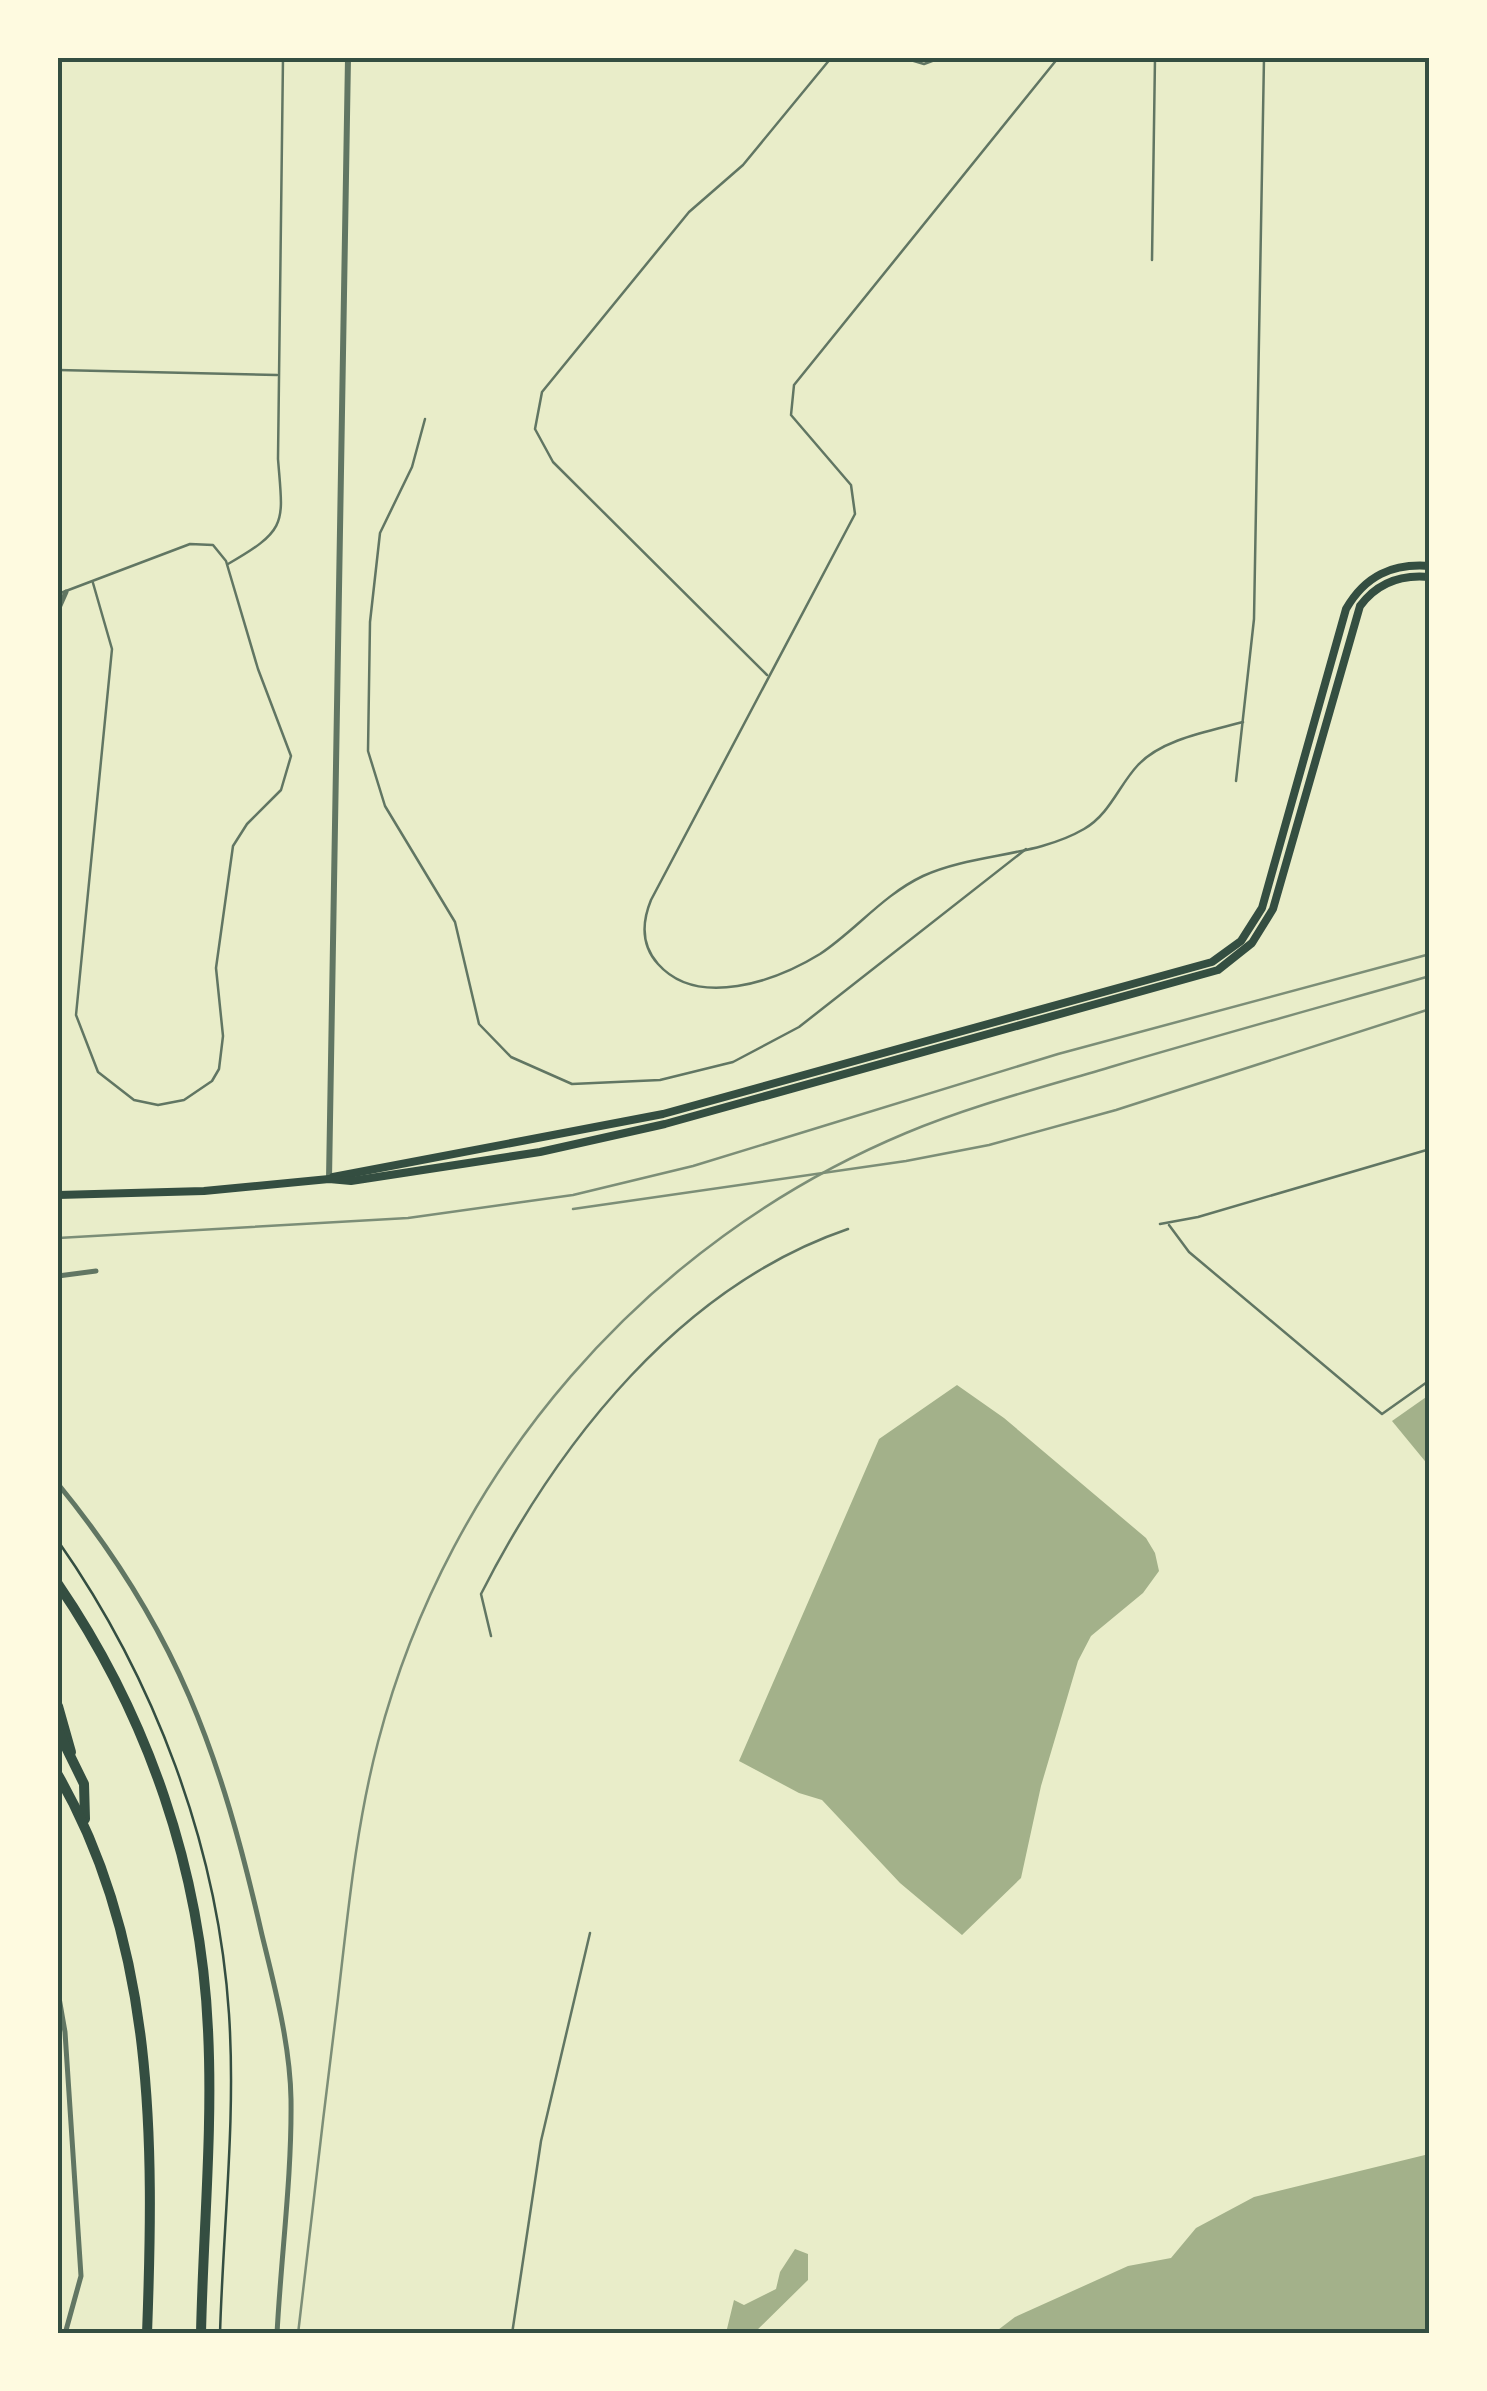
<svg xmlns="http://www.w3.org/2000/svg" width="1487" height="2391" viewBox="0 0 1487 2391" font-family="Merriweather,serif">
<rect width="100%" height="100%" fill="#e9edc9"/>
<g fill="#a3b18a">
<path d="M957,1385L1004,1418L1146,1538L1155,1553L1159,1571L1143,1593L1091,1636L1078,1661L1041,1786L1021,1878L962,1935L900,1883L822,1800L799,1793L739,1761L879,1439Z"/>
<path d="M1429,1395V1466L1392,1421Z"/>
<path d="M1429,2154V2333H994L1015,2317L1128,2266L1171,2258L1196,2228L1254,2197Z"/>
<path d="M795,2249L808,2254V2280L754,2333H726L734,2300L744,2305L776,2289L780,2272Z"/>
</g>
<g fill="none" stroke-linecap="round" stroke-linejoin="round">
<path stroke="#344e41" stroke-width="2.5" d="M58,1541C154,1678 218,1846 229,2014C236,2120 223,2228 220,2334"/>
<g stroke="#617663" stroke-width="2.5">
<path d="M904,58L924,64L940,58"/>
<path d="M1058,58L794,385L791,415L851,485L855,514L651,900C642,922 641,945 658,964C698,1009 776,981 820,954C856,930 883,895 923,876C974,853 1036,857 1084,829C1110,814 1119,785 1138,765C1162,739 1210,731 1243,722"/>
<path d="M1152,260L1155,58"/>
<path d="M58,370L277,375"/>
<path d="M425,419L412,467L380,533L370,622L368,751L385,806L455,922L479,1024L511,1057L572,1084L660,1080L733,1062L799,1027L1026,849"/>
<path d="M228,564C289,529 283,523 278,459L283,58"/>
<path d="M58,594L190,544L213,545L226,561L258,669L291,756L281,790L247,824L233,846L216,968L223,1036L219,1069L212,1081L184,1100L158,1105L134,1100L98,1072L76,1015L112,649L93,583"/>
<path d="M767,675L553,462L535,429L542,392L689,212L743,165L831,58"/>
<path d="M1236,781L1254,619L1264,58"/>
<path d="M1160,1224L1198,1217L1430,1149"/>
<path d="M1169,1225L1189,1252L1382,1414L1430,1380"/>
<path d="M491,1636L481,1594C559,1441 681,1286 848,1229"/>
<path d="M512,2334L541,2141L590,1933"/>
</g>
<g stroke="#617663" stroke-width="5">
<path d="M58,610L66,592"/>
<path d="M58,1276L96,1271"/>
<path d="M58,1484C177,1629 221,1755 262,1935C275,1988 290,2044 291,2099C292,2177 281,2256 277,2334"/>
<path d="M58,1992L65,2032L81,2276L65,2334"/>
</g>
<path stroke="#617663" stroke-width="6" d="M329,1179L348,58"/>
<g stroke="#344e41" stroke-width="8">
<path d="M333,1177L663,1114L1212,962L1241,941L1262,908L1346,609C1365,576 1392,563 1430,566"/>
<path d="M58,1195L204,1191L329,1179L351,1181L540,1152L665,1124L1218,970L1252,943L1273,909L1360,606C1377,583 1400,574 1430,577"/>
</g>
<g stroke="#344e41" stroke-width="10">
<path d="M58,1584C148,1716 201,1870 208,2030C213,2131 203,2233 201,2334"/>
<path d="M58,1706L71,1752"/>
<path d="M58,1731L84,1784L85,1819"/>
<path d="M58,1775C156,1945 154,2143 147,2334"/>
</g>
<g stroke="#7c8e77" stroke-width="2.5">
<path d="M573,1209L906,1161L989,1145L1116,1110L1430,1009"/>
<path d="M58,1238L408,1218L573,1195L693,1166L1058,1054L1430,954"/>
<path d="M298,2334C311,2221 324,2110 338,1998C348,1912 356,1826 378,1742C449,1470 645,1242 906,1133C973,1105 1044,1087 1114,1066C1219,1035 1324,1006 1430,976"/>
</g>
</g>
<rect width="1487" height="2391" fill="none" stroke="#fefae0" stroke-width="120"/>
<rect x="60" y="60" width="1367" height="2271" fill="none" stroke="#344e41" stroke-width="4"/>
</svg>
